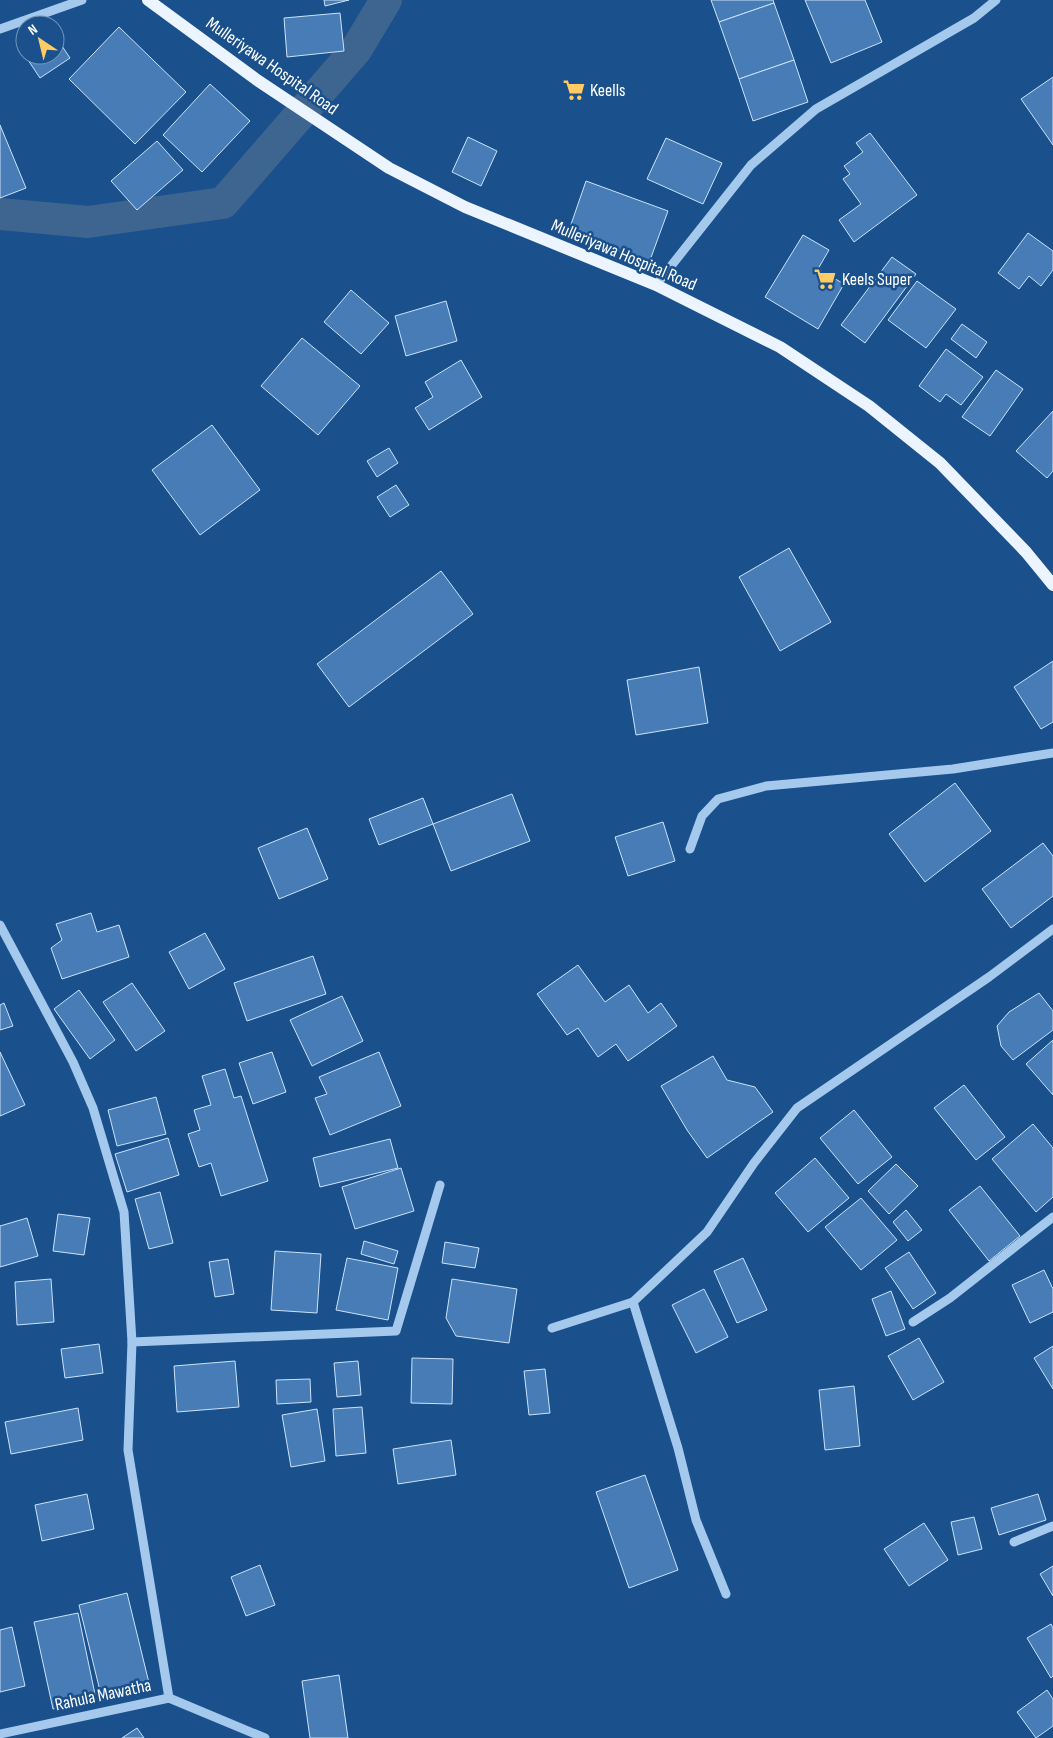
<svg xmlns="http://www.w3.org/2000/svg" width="1053" height="1738" viewBox="0 0 1053 1738" font-family="'Sofia Sans Condensed',sans-serif">
<rect width="100%" height="100%" fill="#1a508c"/>
<g fill="none" stroke-linecap="round" stroke-linejoin="round">
<path stroke="#3e6590" stroke-width="32" d="M0,214L88,222L223,203L356,50L386,0"/>
</g>
<g fill="#477cb6" stroke="#cbe2fa">
<path d="M324,0H349L325,6Z"/>
<path d="M711,0H773L774,3L719,22Z"/>
<path d="M805,0H865L882,42L831,63Z"/>
<path d="M774,3L794,60L739,79L719,22Z"/>
<path d="M340,13L344,51L287,57L284,18Z"/>
<path d="M119,27L186,92L135,144L69,79Z"/>
<path d="M56,37L70,58L40,78L26,57L30,55H55Z"/>
<path d="M794,60L808,102L753,121L739,79Z"/>
<path d="M1053,77V145L1021,99Z"/>
<path d="M210,84L250,121L202,172L163,135Z"/>
<path d="M0,125L26,188L0,198Z"/>
<path d="M870,133L917,195L854,242L839,220L861,204L843,179L850,174L844,166L863,152L856,143Z"/>
<path d="M468,137L497,151L481,186L452,172Z"/>
<path d="M666,138L722,163L703,204L647,179Z"/>
<path d="M157,141L183,170L137,210L111,181Z"/>
<path d="M586,181L668,211L649,263L568,233Z"/>
<path d="M1028,233L1053,251V270L1041,286L1029,276L1019,289L998,273Z"/>
<path d="M803,235L829,250L818,269L844,284L818,329L765,297Z"/>
<path d="M892,257L916,274L865,343L841,325Z"/>
<path d="M917,281L956,309L926,348L888,320Z"/>
<path d="M351,290L389,323L361,354L324,322Z"/>
<path d="M446,301L457,341L406,356L395,316Z"/>
<path d="M962,324L987,342L976,358L951,339Z"/>
<path d="M302,338L360,386L318,435L261,386Z"/>
<path d="M946,349L983,377L961,405L946,394L940,402L919,386Z"/>
<path d="M461,360L482,397L429,430L415,408L433,397L425,382Z"/>
<path d="M996,370L1023,389L990,436L962,417Z"/>
<path d="M1053,411V471L1047,478L1016,451Z"/>
<path d="M212,425L260,490L200,535L152,470Z"/>
<path d="M389,448L398,463L377,477L367,461Z"/>
<path d="M396,485L409,505L390,517L377,497Z"/>
<path d="M789,548L831,622L780,651L739,577Z"/>
<path d="M441,571L473,614L349,707L317,664Z"/>
<path d="M1053,661V722L1041,729L1014,687Z"/>
<path d="M699,667L708,723L636,735L627,680Z"/>
<path d="M955,783L991,831L925,882L889,834Z"/>
<path d="M512,794L530,841L451,871L433,824Z"/>
<path d="M423,798L433,824L379,845L369,819Z"/>
<path d="M663,822L675,861L628,876L615,837Z"/>
<path d="M307,828L328,879L279,899L258,848Z"/>
<path d="M1043,843L1053,856V896L1011,928L982,889Z"/>
<path d="M91,913L97,932L119,925L129,957L62,979L51,948L62,940L56,924Z"/>
<path d="M205,933L225,969L189,989L169,952Z"/>
<path d="M313,956L326,994L247,1021L234,983Z"/>
<path d="M578,965L605,1002L629,985L648,1013L661,1003L677,1026L628,1061L616,1044L598,1057L578,1028L567,1035L537,994Z"/>
<path d="M132,983L165,1031L136,1051L103,1002Z"/>
<path d="M79,990L115,1040L90,1059L54,1009Z"/>
<path d="M1039,993L1053,1011V1030L1013,1060L1001,1046L997,1026L1009,1012Z"/>
<path d="M342,996L363,1041L312,1066L290,1020Z"/>
<path d="M4,1003L13,1026L0,1030V1005Z"/>
<path d="M1053,1040V1095L1026,1064Z"/>
<path d="M0,1052L25,1105L0,1116Z"/>
<path d="M272,1052L286,1092L253,1104L239,1063Z"/>
<path d="M379,1052L401,1106L330,1135L315,1098L327,1094L319,1077Z"/>
<path d="M713,1056L727,1080L755,1087L773,1112L707,1158L687,1130L661,1086Z"/>
<path d="M225,1069L234,1098L241,1096L268,1181L221,1196L211,1163L199,1167L188,1134L200,1130L194,1110L211,1105L202,1076Z"/>
<path d="M964,1085L1005,1137L976,1160L934,1108Z"/>
<path d="M156,1097L166,1134L117,1146L108,1110Z"/>
<path d="M854,1110L892,1157L858,1184L820,1138Z"/>
<path d="M1033,1124L1053,1148V1197L1036,1212L992,1159Z"/>
<path d="M168,1138L179,1175L127,1192L115,1154Z"/>
<path d="M390,1139L398,1168L320,1187L313,1158Z"/>
<path d="M815,1158L849,1198L808,1232L775,1193Z"/>
<path d="M896,1164L918,1186L889,1214L868,1191Z"/>
<path d="M401,1168L414,1211L355,1229L342,1187Z"/>
<path d="M980,1186L1020,1236L989,1261L949,1210Z"/>
<path d="M160,1192L173,1243L149,1249L135,1199Z"/>
<path d="M861,1198L897,1240L861,1270L825,1227Z"/>
<path d="M906,1210L922,1230L908,1241L893,1222Z"/>
<path d="M58,1214L90,1218L84,1255L53,1251Z"/>
<path d="M27,1218L38,1256L0,1267V1226Z"/>
<path d="M364,1241L398,1251L394,1264L361,1254Z"/>
<path d="M445,1242L479,1248L475,1268L442,1263Z"/>
<path d="M275,1251L321,1254L317,1313L271,1310Z"/>
<path d="M909,1252L936,1293L913,1309L885,1268Z"/>
<path d="M347,1258L398,1268L388,1320L336,1310Z"/>
<path d="M743,1258L767,1310L737,1323L714,1271Z"/>
<path d="M228,1259L234,1294L215,1297L209,1262Z"/>
<path d="M1044,1270L1053,1289V1312L1030,1323L1012,1285Z"/>
<path d="M51,1279L54,1322L17,1325L15,1282Z"/>
<path d="M452,1279L517,1289L509,1343L456,1336L446,1318Z"/>
<path d="M704,1289L728,1337L696,1353L672,1305Z"/>
<path d="M891,1291L905,1329L886,1336L872,1299Z"/>
<path d="M919,1338L944,1382L913,1400L888,1356Z"/>
<path d="M99,1344L103,1373L65,1378L61,1349Z"/>
<path d="M1053,1346V1389L1034,1358Z"/>
<path d="M412,1358L453,1359L452,1404L411,1403Z"/>
<path d="M235,1361L239,1407L177,1412L174,1366Z"/>
<path d="M358,1361L361,1395L337,1397L334,1363Z"/>
<path d="M545,1369L550,1413L529,1415L524,1371Z"/>
<path d="M310,1379L311,1402L277,1404L276,1380Z"/>
<path d="M854,1386L860,1446L825,1450L819,1390Z"/>
<path d="M362,1407L366,1453L336,1456L333,1409Z"/>
<path d="M78,1408L83,1440L11,1454L5,1422Z"/>
<path d="M317,1409L325,1461L291,1467L282,1415Z"/>
<path d="M451,1440L456,1475L398,1484L393,1449Z"/>
<path d="M645,1475L678,1570L629,1588L596,1492Z"/>
<path d="M87,1494L94,1529L42,1541L35,1505Z"/>
<path d="M1038,1494L1046,1520L999,1535L991,1508Z"/>
<path d="M974,1517L982,1549L958,1555L951,1522Z"/>
<path d="M924,1523L948,1560L909,1586L884,1549Z"/>
<path d="M260,1565L275,1605L246,1616L231,1577Z"/>
<path d="M1053,1566V1596L1040,1574Z"/>
<path d="M127,1593L150,1687L102,1699L79,1605Z"/>
<path d="M78,1613L96,1699L53,1709L34,1622Z"/>
<path d="M1051,1624L1053,1628V1676L1051,1678L1027,1638Z"/>
<path d="M12,1627L25,1686L0,1692V1630Z"/>
<path d="M339,1675L348,1738H310L302,1681Z"/>
<path d="M1047,1690L1053,1699V1726L1036,1738L1017,1712Z"/>
<path d="M137,1728L144,1738H122Z"/>
</g>
<g fill="none" stroke-linecap="round" stroke-linejoin="round">
<g stroke="#a5c9ed" stroke-width="9">
<path d="M0,29L82,0"/>
<path d="M656,285L751,165L816,109L974,18L996,0"/>
<path d="M690,849L702,816L718,799L766,786L953,769L1053,753"/>
<path d="M0,925L73,1062L93,1108L124,1212L132,1342L128,1450L169,1698"/>
<path d="M633,1302L678,1448L696,1520L726,1594"/>
<path d="M913,1322L950,1298L1053,1217"/>
<path d="M552,1328L633,1302L707,1232L754,1163L797,1108L989,977L1053,929"/>
<path d="M132,1342L396,1331L440,1185"/>
<path d="M1014,1542L1053,1526"/>
<path d="M0,1734L169,1698L265,1738"/>
</g>
<path stroke="#ecf4ff" stroke-width="12" d="M148,0L257,80L389,168L465,207L656,285L780,347L869,406L940,463L1026,552L1053,585"/>
</g>
<defs>
<g id="supermarket-bare" transform="scale(1.725)"><path d="M-6-5.5h2.5l.6 2H6L4.5 2H-2.5L-4.4-4H-6ZM-1.5 3.2a1.3 1.3 0 1 0 .1 0ZM3 3.2a1.3 1.3 0 1 0 .1 0Z" fill="#ffcb62" stroke="#1a508c" stroke-width="2.5" paint-order="stroke"/></g>
</defs>
<g fill-rule="evenodd">
<use href="#supermarket-bare" x="574" y="90"/>
<use href="#supermarket-bare" x="825" y="279"/>
</g>
<g text-anchor="middle" dominant-baseline="central" stroke-width="5" stroke-linejoin="round" paint-order="stroke">
<g font-size="18" fill="#fff" stroke="#1a508c">
<text transform="translate(272 66) rotate(35)">Mulleriyawa Hospital Road</text>
<text transform="translate(624 255) rotate(23)">Mulleriyawa Hospital Road</text>
<text transform="translate(103 1695) rotate(-12)">Rahula Mawatha</text>
</g>
<g font-size="18" fill="#fff" stroke="#1a508c" text-anchor="start">
<text x="590" y="90">Keells</text>
<text x="842" y="279">Keels Super</text>
</g>
</g>
<g transform="translate(40 40) rotate(325)"><circle r="24" fill="#1a508c" stroke="#7696ba"/>
<path d="M0-4L9 19L0 12L-9 19Z" fill="#ffcb62"/>
<text y="-8" font-size="14" font-weight="bold" text-anchor="middle" fill="#ffffff">N</text>
</g>
</svg>
